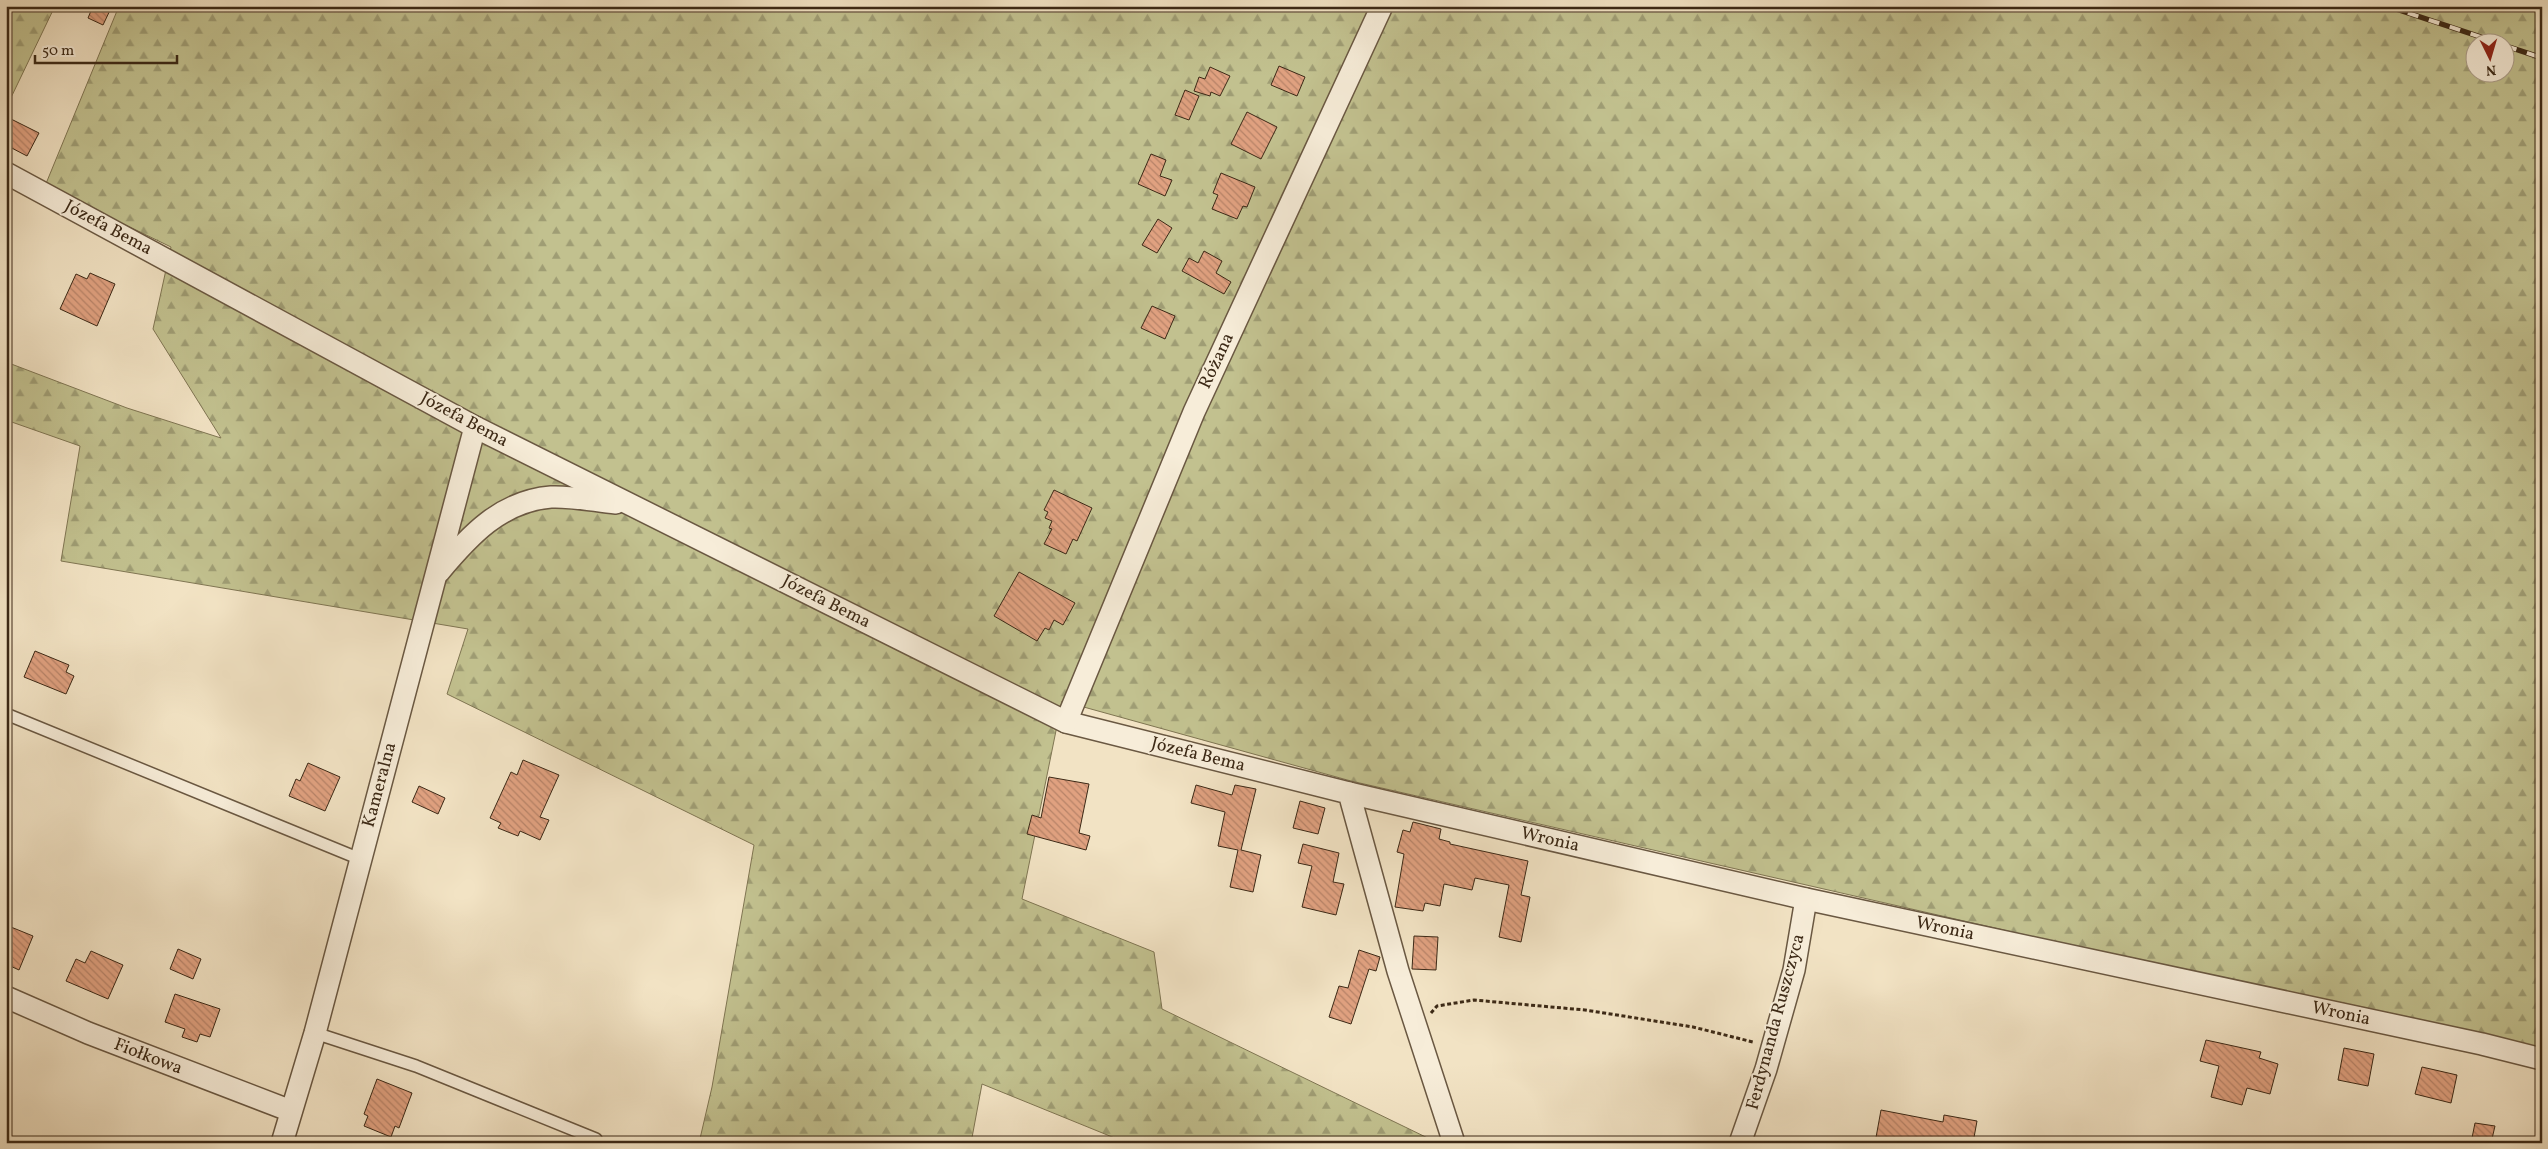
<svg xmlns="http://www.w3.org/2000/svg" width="2548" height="1149" viewBox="0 0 2548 1149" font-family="Vollkorn,serif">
<defs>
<pattern id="forest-firs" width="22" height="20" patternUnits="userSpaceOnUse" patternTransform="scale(1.25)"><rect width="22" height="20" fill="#c2c18f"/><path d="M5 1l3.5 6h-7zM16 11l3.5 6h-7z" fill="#9f9d74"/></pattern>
<pattern id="building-back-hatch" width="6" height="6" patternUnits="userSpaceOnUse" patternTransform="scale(1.25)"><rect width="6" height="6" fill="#e0a180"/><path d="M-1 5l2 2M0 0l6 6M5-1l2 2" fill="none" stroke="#b78368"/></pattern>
</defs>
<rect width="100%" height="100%" fill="#f2e3c4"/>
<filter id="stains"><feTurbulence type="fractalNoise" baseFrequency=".004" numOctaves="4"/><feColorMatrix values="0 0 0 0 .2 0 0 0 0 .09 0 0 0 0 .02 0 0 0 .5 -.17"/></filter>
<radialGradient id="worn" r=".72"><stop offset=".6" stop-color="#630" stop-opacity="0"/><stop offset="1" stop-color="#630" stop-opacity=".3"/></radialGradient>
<g fill="url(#forest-firs)" stroke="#7f7552" fill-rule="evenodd">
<path d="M6,6H55L6,108Z"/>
<path d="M119,6H2542V1053L1351,781L1062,701L1022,899L1154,952L1162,1009L1438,1143H1127L982,1084L971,1143H699L712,1087L754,845L447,694L468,629L61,561L80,446L6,420V362L127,408L221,438L153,329L171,247L45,186ZM2476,42H2506V72H2476Z"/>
</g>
<g fill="url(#building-back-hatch)" stroke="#3c2916">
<path d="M93,6H112L103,25L88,18Z"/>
<path d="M1279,66L1305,77L1297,96L1271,85Z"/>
<path d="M1210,67L1230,76L1220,96L1211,92L1210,96L1194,91L1199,77L1205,79Z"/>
<path d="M1185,90L1199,96L1189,120L1175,115Z"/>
<path d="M1247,112L1277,127L1261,159L1231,144Z"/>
<path d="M11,119L39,133L27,156L6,145V128Z"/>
<path d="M1151,154L1166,160L1160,176L1172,180L1165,196L1138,184Z"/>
<path d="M1221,173L1255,187L1247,207L1243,206L1237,219L1212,209L1218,195L1213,193Z"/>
<path d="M1158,219L1172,228L1157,253L1142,245Z"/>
<path d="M1204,251L1222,261L1216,273L1231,282L1224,294L1182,271L1189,258L1198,263Z"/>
<path d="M90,273L115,284L97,326L60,309L76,274L87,279Z"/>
<path d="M1152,306L1175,316L1165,339L1141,328Z"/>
<path d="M1054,490L1092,508L1077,541L1073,539L1066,554L1044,544L1052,529L1049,528L1052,521L1045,518L1048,512L1044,510Z"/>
<path d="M1019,572L1075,603L1063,625L1054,620L1049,630L1045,628L1037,641L994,616Z"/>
<path d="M35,651L69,665L66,672L74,676L66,694L24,677Z"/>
<path d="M523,760L559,775L540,817L549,820L540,840L520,831L518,836L498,828L501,823L490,818L511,772L517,775Z"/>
<path d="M308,763L340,777L325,811L289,796L296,779L300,781Z"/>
<path d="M1049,777L1089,784L1079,833L1090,836L1086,850L1027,834L1032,815L1041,818Z"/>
<path d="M1196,785L1232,795L1235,785L1256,789L1241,850L1261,855L1253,892L1230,887L1238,850L1218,846L1225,812L1191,803Z"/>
<path d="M419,786L445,798L438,814L412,802Z"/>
<path d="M1300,801L1325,808L1318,834L1293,828Z"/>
<path d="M1413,822L1441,829L1439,839L1450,842V844L1528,861L1521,895L1530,897L1521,942L1499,937L1509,885L1475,878L1472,890L1444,884L1440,906L1425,903L1423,911L1395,907L1404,854L1397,852L1403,830L1410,832Z"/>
<path d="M1303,844L1339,853L1333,882L1344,884L1336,915L1302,907L1312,866L1298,863Z"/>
<path d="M6,925L33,936L19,970L6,964Z"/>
<path d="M1414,936L1438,937L1436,970L1412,969Z"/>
<path d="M178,949L201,959L193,979L170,969Z"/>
<path d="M1359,950L1380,957L1376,971L1369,969L1351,1024L1329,1017L1339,986L1348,988Z"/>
<path d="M91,951L123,965L108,999L66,981L76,959L85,963Z"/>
<path d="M175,994L220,1009L210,1037L200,1034L197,1042L182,1037L185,1029L165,1022Z"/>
<path d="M2206,1040L2261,1052L2259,1058L2278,1064L2270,1094L2247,1088L2242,1105L2211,1097L2219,1066L2200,1061Z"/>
<path d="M2344,1048L2374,1054L2368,1086L2338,1080Z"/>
<path d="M2422,1067L2457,1075L2451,1103L2415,1094Z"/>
<path d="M377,1079L412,1093L399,1128L395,1126L391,1137L364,1126L368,1116L364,1114Z"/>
<path d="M1881,1110L1943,1122L1944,1115L1977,1121L1973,1143H1875Z"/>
<path d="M2475,1123L2495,1126L2491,1143H2471Z"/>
</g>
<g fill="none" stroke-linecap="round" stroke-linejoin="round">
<g stroke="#6a5842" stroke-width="14">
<g id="lane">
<path d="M6,714L360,859"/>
<path d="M315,1033L416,1066L596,1139"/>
</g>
</g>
<g stroke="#6a5842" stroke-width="24">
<g id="street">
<path d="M6,173L475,427L1066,722L1349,793L1398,971L1454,1143"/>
<path d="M439,572C469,536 501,501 551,497C572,496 595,501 616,503"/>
<path d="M1066,722L1194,412L1382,6"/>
<path d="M1349,793L1806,899L2482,1044L2542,1059"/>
<path d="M6,997L88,1033L291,1111"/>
<path d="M282,1143L315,1033L475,427"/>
<path d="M1740,1143L1766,1069L1794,970L1806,899"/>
</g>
</g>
<path stroke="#3c2916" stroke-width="3" stroke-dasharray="4 2.5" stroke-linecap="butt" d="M1431,1013L1437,1006L1474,1000L1585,1010L1693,1027L1753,1042"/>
<use href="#lane" stroke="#f7edd9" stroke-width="11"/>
<use href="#street" stroke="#f7edd9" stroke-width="21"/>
<g stroke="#3c2916" stroke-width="5.5">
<g id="rail">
<path d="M2387,6L2496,42"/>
<path d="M2506,46L2542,58"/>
</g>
</g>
<use href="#rail" stroke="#f7edd9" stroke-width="4" stroke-dasharray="11" stroke-linecap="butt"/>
</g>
<g text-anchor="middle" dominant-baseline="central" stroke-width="4" stroke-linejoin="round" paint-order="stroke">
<g font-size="18" fill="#3c2916" stroke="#f7edd9">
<text transform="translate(108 228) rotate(28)">Józefa Bema</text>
<text transform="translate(1217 361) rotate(-65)">Różana</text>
<text transform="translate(464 420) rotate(28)">Józefa Bema</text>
<text transform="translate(826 602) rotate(27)">Józefa Bema</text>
<text transform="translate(1198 755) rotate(14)">Józefa Bema</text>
<text transform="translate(380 785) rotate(-75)">Kameralna</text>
<text transform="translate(1550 840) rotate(13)">Wronia</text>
<text transform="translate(1945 929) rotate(12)">Wronia</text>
<text transform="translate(2341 1014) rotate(12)">Wronia</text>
<text transform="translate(1776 1022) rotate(-75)">Ferdynanda Ruszczyca</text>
<text transform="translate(148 1057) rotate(21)">Fiołkowa</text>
</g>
</g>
<rect width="2548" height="1149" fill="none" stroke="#f2e3c4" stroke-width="25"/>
<rect x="8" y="8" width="2533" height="1134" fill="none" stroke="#3c2916" stroke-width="2.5"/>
<rect x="12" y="12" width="2523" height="1124" fill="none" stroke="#3c2916"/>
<g transform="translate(2490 58) rotate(175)"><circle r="24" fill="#f7edd9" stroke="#ac9f8b"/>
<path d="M0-4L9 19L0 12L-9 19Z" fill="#8f2418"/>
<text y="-8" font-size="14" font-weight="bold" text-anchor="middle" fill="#3c2916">N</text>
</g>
<path d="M35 55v8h142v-8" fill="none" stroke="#3c2916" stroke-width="2.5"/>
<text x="42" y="55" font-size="15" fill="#3c2916" stroke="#f7edd9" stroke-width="4" paint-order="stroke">50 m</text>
<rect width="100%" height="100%" filter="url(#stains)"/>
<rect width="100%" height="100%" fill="url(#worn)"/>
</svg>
